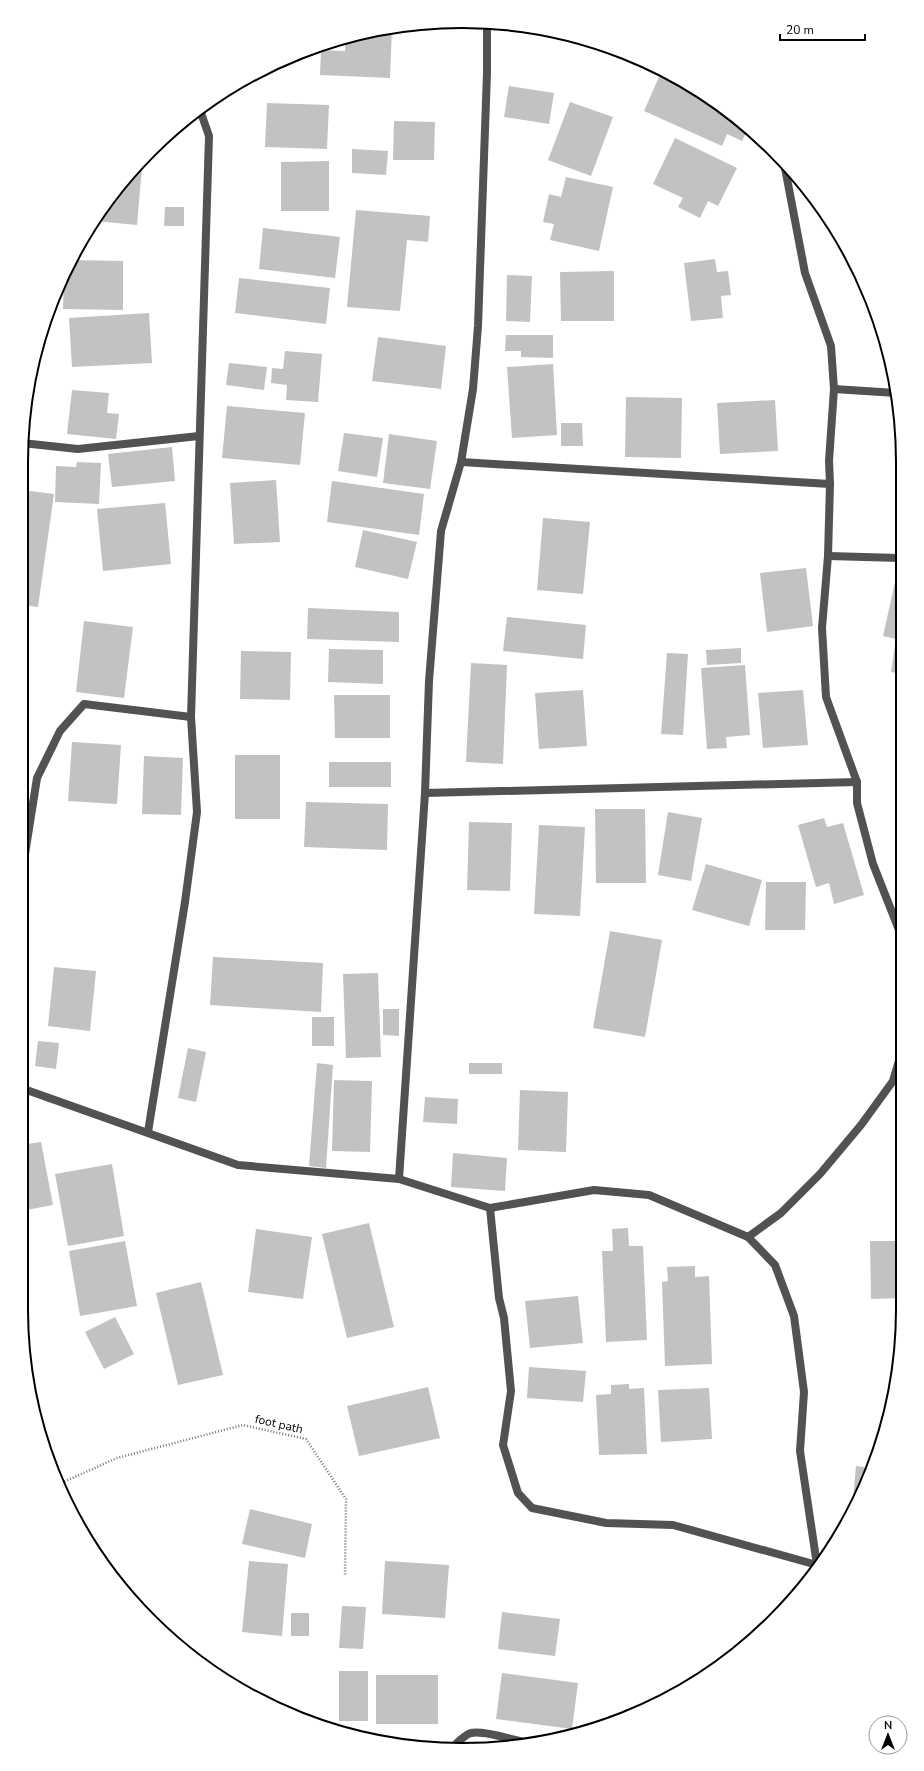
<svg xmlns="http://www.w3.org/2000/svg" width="924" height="1771" viewBox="0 0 924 1771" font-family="'Nunito Sans',sans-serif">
<rect width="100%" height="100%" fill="#fff"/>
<g fill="#c2c2c2">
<path d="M392,28L390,78L320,75L321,50L345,51L346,39Z"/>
<path d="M662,70L748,128L742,141L727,134L722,146L644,111Z"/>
<path d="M509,86L554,93L549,124L504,117Z"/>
<path d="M570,102L613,117L591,176L548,160Z"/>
<path d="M267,103L329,105L327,149L265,147Z"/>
<path d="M394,121L435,122L434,160H393Z"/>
<path d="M675,138L737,168L718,206L708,201L700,218L678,207L683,198L653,184Z"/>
<path d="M352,149L388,151L386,175L352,173Z"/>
<path d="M329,161V211H281V162Z"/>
<path d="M138,166L142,167L137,225L95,221L112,193Z"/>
<path d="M566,177L613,187L599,251L550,240L554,224L543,222L549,194L561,197Z"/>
<path d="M165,207H184V226H164Z"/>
<path d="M356,210L430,216L428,242L407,240L400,311L347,307Z"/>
<path d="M263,228L340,237L335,278L259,269Z"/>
<path d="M715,259L717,272L728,271L731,295L721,296L723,318L691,321L684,263Z"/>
<path d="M71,260L123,261V310L63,309L64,275Z"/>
<path d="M614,271V321H561L560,272Z"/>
<path d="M507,275L532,276L530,322L506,321Z"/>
<path d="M239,278L330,288L326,324L235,313Z"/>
<path d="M149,313L152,363L72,367L69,318Z"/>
<path d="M506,335H553V358L521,357V351H505Z"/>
<path d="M378,337L446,346L441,389L372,381Z"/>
<path d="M39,341L37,374H32L36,348Z"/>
<path d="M285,351L322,354L318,402L286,400L287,385L271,383L272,368L283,369Z"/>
<path d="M229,363L267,367L264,390L226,385Z"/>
<path d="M553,364L557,435L512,438L507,367Z"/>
<path d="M72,390L109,393L107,413L119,414L116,439L67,434Z"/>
<path d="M626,397L682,398L681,458L625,457Z"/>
<path d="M775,400L778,451L720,454L717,403Z"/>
<path d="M227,406L305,413L300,465L222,458Z"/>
<path d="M561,423H582L583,446H561Z"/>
<path d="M344,433L383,438L377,477L338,471Z"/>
<path d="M389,434L437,441L430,489L383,483Z"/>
<path d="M172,447L175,481L112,487L108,454Z"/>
<path d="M77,462L101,463L99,504L55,502L56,466L76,467Z"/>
<path d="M276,480L280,542L234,544L230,483Z"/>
<path d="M332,481L424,494L419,535L327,522Z"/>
<path d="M22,490L54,494L38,607L22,605Z"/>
<path d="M165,503L171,564L103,571L97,509Z"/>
<path d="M543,518L590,522L583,594L537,590Z"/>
<path d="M363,530L417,542L408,579L355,567Z"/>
<path d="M806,568L813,626L767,632L760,573Z"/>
<path d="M895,582L900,583V640L883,636Z"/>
<path d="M308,608L399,612V642L307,639Z"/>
<path d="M507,617L586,625L583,659L503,651Z"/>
<path d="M84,621L133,627L124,698L76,692Z"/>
<path d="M895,645L900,646V674L891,672Z"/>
<path d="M741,648V663L707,665L706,650Z"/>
<path d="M329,649L383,650V684L328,682Z"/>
<path d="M241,651L291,652L290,700L240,699Z"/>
<path d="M667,653L688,654L683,735L661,734Z"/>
<path d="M471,663L507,665L503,764L466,762Z"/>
<path d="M745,665L750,735L726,737L727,748L707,749L701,668Z"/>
<path d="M583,690L587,746L539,749L535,693Z"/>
<path d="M803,690L808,745L763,748L758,693Z"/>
<path d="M334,695H390V738H335Z"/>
<path d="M72,742L121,745L117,804L68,801Z"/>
<rect x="235" y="755" width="45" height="64"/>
<path d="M144,756L183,758L181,815L142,814Z"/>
<rect x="329" y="762" width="62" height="25"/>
<path d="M306,802L388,804L387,850L304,847Z"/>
<path d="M595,809H645L646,883H596Z"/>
<path d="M668,812L702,818L691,881L658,875Z"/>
<path d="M824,818L827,827L843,823L864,895L834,904L829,883L816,887L798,825Z"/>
<path d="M469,822L512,823L510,891L467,890Z"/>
<path d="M539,825L585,827L580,916L534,914Z"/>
<path d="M706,864L762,880L749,926L692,910Z"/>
<path d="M766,882H806L805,930H765Z"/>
<path d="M610,931L662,940L645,1037L593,1028Z"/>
<path d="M213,957L323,963L321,1012L210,1005Z"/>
<path d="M54,967L96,971L90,1031L48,1026Z"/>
<path d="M378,973L381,1057L346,1058L343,974Z"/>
<path d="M383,1009H399V1036L383,1035Z"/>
<rect x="312" y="1017" width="22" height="29"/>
<path d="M38,1041L59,1043L56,1069L35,1066Z"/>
<path d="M188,1048L206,1052L196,1102L178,1098Z"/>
<path d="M317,1063L333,1065L326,1168L309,1166Z"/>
<rect x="469" y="1063" width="33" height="11"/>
<path d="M334,1080L372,1081L370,1152L332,1151Z"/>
<path d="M520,1090L568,1092L566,1152L518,1150Z"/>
<path d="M425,1097L458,1099L457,1124L423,1122Z"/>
<path d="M41,1142L53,1205L21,1211V1145Z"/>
<path d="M453,1153L507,1158L505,1191L451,1187Z"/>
<path d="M112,1164L124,1236L68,1246L55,1174Z"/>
<path d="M369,1223L394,1327L347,1338L322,1234Z"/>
<path d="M628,1228L629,1246H643L647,1340L606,1342L602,1251H613L612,1229Z"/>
<path d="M256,1229L312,1237L303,1299L248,1292Z"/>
<path d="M125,1241L137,1306L80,1316L69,1251Z"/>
<path d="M870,1241H902V1298L871,1299Z"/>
<path d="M695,1266V1277L709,1276L712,1364L665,1366L662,1282L668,1281L667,1267Z"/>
<path d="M201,1282L223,1375L178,1385L156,1293Z"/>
<path d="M578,1296L583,1343L530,1348L525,1301Z"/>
<path d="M115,1317L134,1354L104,1369L85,1332Z"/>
<path d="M529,1367L586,1371L583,1402L527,1398Z"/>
<path d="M629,1384V1389L644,1388L647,1454L599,1455L596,1395L611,1394V1385Z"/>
<path d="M428,1387L440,1438L359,1456L347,1406Z"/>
<path d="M709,1388L712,1439L661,1442L658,1390Z"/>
<path d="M856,1466L871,1468L853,1511H852Z"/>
<path d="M250,1509L312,1524L305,1558L242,1544Z"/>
<path d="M249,1561L288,1564L282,1636L242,1632Z"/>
<path d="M385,1561L449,1565L445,1618L382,1614Z"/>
<path d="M342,1606L366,1607L363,1649L339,1648Z"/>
<path d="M502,1612L560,1619L555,1656L498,1649Z"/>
<rect x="291" y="1613" width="18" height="23"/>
<rect x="339" y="1671" width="29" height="50"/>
<path d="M502,1673L578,1683L572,1729L496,1719Z"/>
<rect x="376" y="1675" width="62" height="49"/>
<path d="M340,1732L387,1740L386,1741L348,1735Z"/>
</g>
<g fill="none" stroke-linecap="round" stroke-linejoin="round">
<path stroke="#747474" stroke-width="2.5" stroke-dasharray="1 2" stroke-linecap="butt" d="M59,1484L117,1458L243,1425L306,1439L346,1499L345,1576"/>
<g stroke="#525252" stroke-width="8">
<path d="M834,389L896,393"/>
<path d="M22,443L78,449L199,436"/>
<path d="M461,462L830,484L829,461L834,389L831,346L805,273L785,168"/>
<path d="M830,484L828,556L822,628L826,697L857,782V803L873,864L901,935"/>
<path d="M828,556L900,558"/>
<path d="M425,793L857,782"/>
<path d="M21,879L37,778L60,731L84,704L191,717"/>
<path d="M21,1088L238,1165L399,1179L490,1208L594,1190L649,1195L748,1237L775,1265L794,1316L804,1392L800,1451L817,1565L792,1600"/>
<path d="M148,1132L185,902L197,812L191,717L209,136L200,110"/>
<path d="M399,1179L425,793L429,681L441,531L461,462L473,389L478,326L487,73V22"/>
<path d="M490,1208L499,1298L504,1318L511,1391L503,1445L518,1493L532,1508L606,1523L673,1525L817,1565"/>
<path d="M748,1237L781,1213L820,1174L861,1125L893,1081L901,1054"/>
<path d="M452,1749C455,1744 465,1735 471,1733C483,1730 515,1740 527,1743"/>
</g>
</g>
<g text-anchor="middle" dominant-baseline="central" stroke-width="3" stroke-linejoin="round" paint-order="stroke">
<g font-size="12" fill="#000" stroke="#fff">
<text transform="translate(279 1424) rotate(13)">foot path</text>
</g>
</g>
<path d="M0 0H924V1771H0ZM462 28H462A434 434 0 0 1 896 462V1309A434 434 0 0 1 462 1743H462A434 434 0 0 1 28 1309V462A434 434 0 0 1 462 28Z" fill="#fff" fill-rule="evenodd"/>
<path fill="none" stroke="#000" stroke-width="2" d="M462 28H462A434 434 0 0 1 896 462V1309A434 434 0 0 1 462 1743H462A434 434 0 0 1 28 1309V462A434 434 0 0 1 462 28Z"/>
<g transform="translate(888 1735)"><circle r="19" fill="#ffffff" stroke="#999999"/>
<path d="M0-3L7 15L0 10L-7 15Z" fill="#000000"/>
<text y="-6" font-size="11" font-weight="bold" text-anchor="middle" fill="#000000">N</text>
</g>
<path d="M780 34v6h85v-6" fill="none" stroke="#000000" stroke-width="2"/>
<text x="786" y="34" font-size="12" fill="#000000" stroke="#ffffff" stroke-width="3" paint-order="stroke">20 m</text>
</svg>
